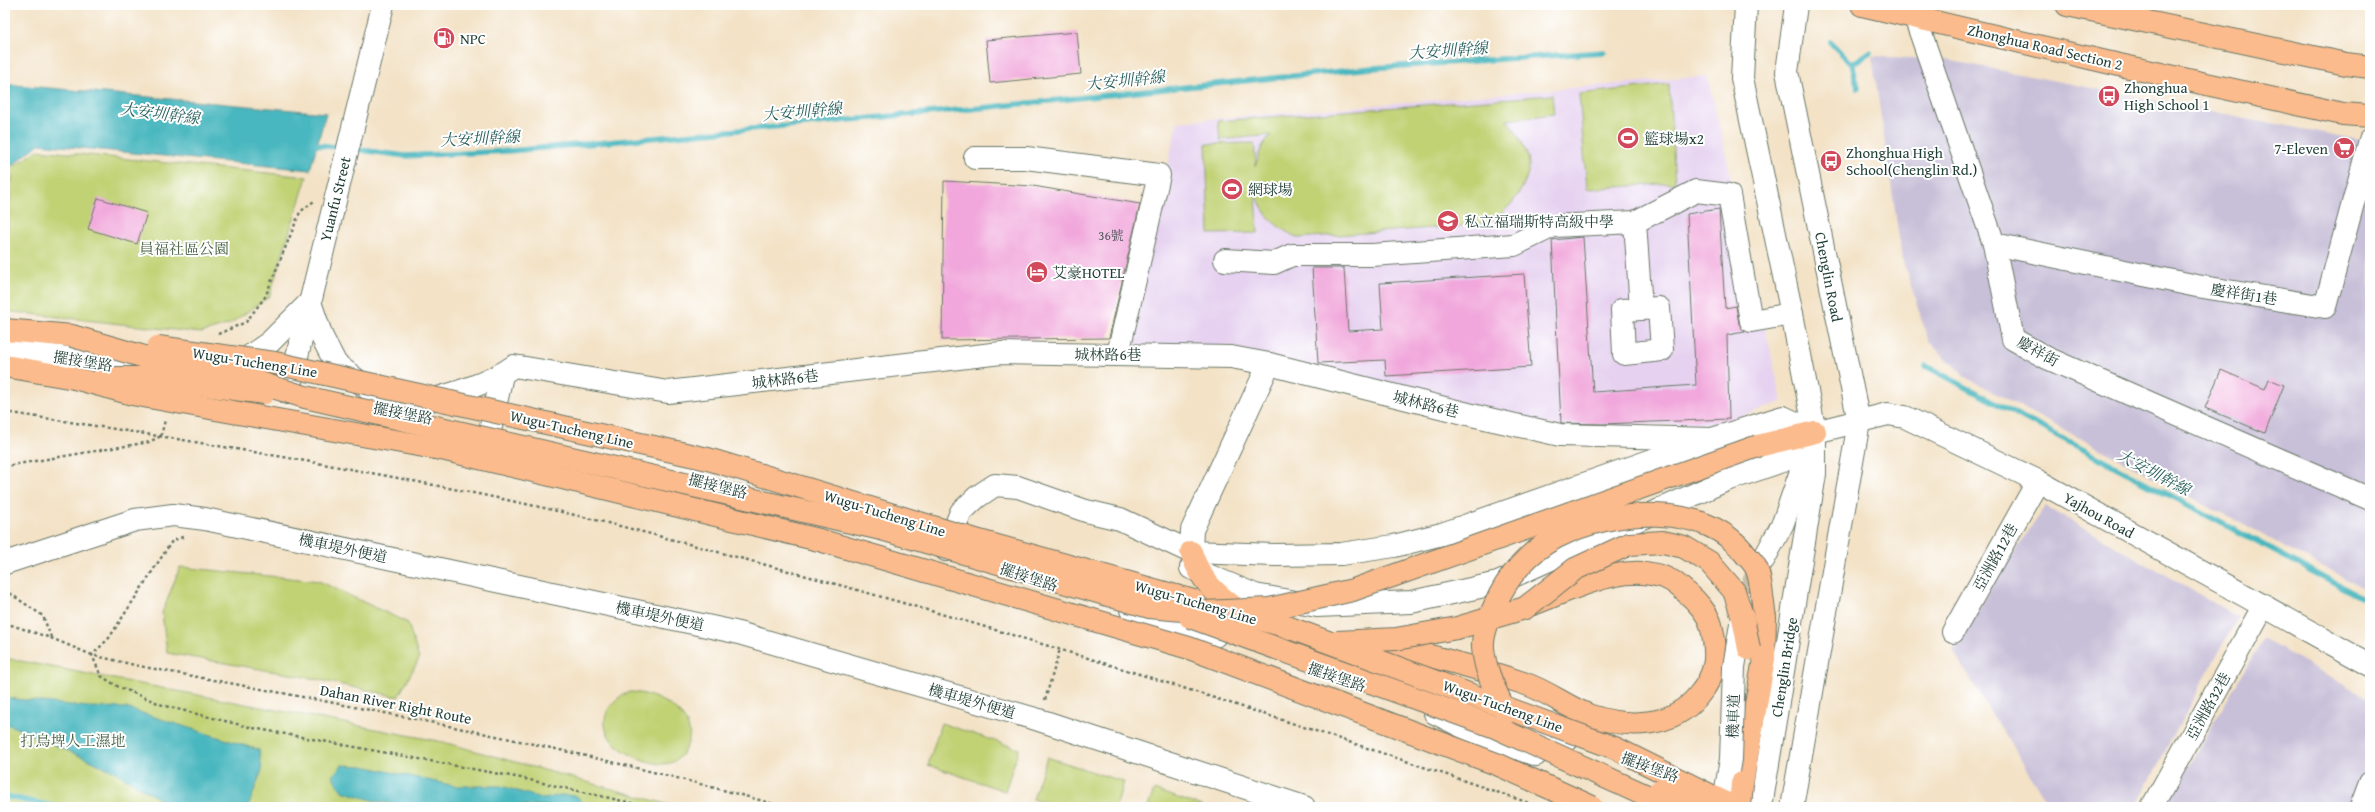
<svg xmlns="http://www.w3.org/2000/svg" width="2375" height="812" viewBox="0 0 2375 812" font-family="'Gentium Book Plus','Noto Serif TC',serif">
<rect width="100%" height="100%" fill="#fff"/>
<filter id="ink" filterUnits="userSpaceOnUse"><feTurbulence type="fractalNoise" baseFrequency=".025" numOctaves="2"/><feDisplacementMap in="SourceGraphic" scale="8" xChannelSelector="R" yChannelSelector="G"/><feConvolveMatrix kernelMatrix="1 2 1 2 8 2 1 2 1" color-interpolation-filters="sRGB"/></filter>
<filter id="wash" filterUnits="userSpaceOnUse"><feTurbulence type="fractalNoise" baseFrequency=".012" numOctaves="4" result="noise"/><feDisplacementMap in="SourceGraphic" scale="16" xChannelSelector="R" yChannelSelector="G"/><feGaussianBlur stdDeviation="0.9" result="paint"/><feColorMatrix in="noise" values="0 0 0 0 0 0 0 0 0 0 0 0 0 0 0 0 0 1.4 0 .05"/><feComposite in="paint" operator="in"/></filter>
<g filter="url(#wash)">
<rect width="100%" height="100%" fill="#f3e2c6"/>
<path fill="#e6d2f0" d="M1708,76L1782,402L1717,424L1561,427L1227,346H1130L1177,122Z"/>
<g fill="#c8bfd8">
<path d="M1872,56L1947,60L2370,142V592L1967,378L1929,342L1902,258Z"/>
<path d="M2046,506L2238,617L2135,807H2050L1953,651L1998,575Z"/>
<path d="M2263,639L2370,699V807H2164Z"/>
</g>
<g fill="#c1d275" stroke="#708854">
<path d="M1669,84L1675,183L1587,189L1579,94Z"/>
<path d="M1552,95L1554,114L1507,120C1515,130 1530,152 1529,166C1527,187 1509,212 1490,220C1485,223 1478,224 1472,225L1298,238C1276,227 1262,216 1256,191L1258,233L1209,234L1206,144L1254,143L1256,166C1258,155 1262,143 1271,135L1220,140L1218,121Z"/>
<path d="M38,150L307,177L269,297L230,324L201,333L5,311V258L13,167Z"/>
<path d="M180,567L319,581L408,623L419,659L398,697L311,678L167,653L162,613Z"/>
<path d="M5,658L443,742L677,807H5Z"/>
<path d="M630,692C654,692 698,714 688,743C685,751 680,758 673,762C657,769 623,754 612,741C596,721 609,699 630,692Z"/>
<path d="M941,723L1019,749L1005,791L928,765Z"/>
<path d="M1047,757L1124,782L1116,807H1059L1033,799Z"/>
<path d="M1154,790L1205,807H1148Z"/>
</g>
<g fill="#48b7bf" stroke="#347a7a">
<path d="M5,84L326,113L310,170L39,144L5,171Z"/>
<path d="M7,698L88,707L126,708L259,750L262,770L248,807H172L114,771L7,724L5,700Z"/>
<path d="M342,765L363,766L455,786H501L544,799L561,795L577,796L586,807L481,804L399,805L375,801L342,791L332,776Z"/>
</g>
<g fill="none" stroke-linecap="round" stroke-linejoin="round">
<g stroke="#48b7bf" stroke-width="5.5">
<path d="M1830,42L1852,64L1858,88"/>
<path d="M1852,64L1870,52"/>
<path d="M311,144L343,148"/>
<path d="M353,149L405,156L509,151L981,108L1372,68L1604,52"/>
<path d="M1926,366L2370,602"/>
<path d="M5,796L56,807"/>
</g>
</g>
<g id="blocks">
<g fill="#f1a7db">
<path d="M1077,32L1081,74L990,83L986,40Z"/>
<path d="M944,181L1033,186L1140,204L1109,338L942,340Z"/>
<path d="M98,198L147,213L137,244L88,229Z"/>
<path d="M1719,209L1725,308L1736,306L1739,324L1745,332L1727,335L1729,419L1602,424L1561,423L1552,240L1583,237L1593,392L1696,385L1687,214Z"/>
<path d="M1312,268H1344L1348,331L1383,329L1380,283L1524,274L1531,367L1386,376L1385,360L1318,363Z"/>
<path d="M2221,370L2265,389L2269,379L2284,385L2265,433L2205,408Z"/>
</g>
</g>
</g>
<g filter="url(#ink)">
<use href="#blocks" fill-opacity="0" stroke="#697767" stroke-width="1"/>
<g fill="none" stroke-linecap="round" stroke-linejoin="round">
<path stroke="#c9c1a9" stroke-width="22" stroke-dasharray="22 11" stroke-linecap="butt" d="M1741,624L1749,591L1763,560"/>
<g stroke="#697767" stroke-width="24">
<g id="minor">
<path d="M1746,5L1742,78L1792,314L1815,432V474L1761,807"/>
<path d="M1915,17L1994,244L2013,339L2047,358L2370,499"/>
<path d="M975,158H1026L1159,175L1118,354"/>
<path d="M1635,222L1641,309L1622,310L1624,354L1662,350L1659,308L1641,309"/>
<path d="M1994,244L2197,286L2325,307L2370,140"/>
<path d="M1225,260L1274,263L1292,255H1372L1514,245L1553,226L1635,222L1696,191L1729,195L1751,321L1792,314"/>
<path d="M5,349L155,371"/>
<path d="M234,367L270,342L310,302L322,337L336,364L396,410C435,398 481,389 514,366L668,392L1001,353L1231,357L1269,364L1476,416L1560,435L1712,439"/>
<path d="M288,393L383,5"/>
<path d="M490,431L502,375"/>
<path d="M1815,432L1888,414L1905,417L2038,481L2370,665"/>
<path d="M946,550L961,512L977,497L995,485L1018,487L1086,511L1120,519L1191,552L1275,555L1341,554L1394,546L1442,534L1712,439L1783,417L1815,432"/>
<path d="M1191,552L1192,530L1269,364"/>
<path d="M1764,559L1783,523L1809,448"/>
<path d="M5,563L135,520L173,515L205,519L735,632L1039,720L1304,807"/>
<path d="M1191,568L1255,595L1317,606L1411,602L1498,583L1724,481L1785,460L1815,432"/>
<path d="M1131,610L1215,636"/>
<path d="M1953,632L2038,481"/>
<path d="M1435,713L1477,734L1536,755"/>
<path d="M1489,717L1567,740"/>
<path d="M1792,807L1859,422L1787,72L1796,5"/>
<path d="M2152,807L2264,605"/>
<path d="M2361,807L2370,783"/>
</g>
</g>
<g stroke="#697767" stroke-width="24">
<g id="major">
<path d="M1862,5L2115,64L2343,114L2370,116"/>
<path d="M2067,5L2346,64L2370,67"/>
</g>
</g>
<g stroke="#697767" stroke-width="24">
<g id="highway">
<path d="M5,330L72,336"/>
<path d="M5,366L74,378"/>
<path d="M1758,446L1815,432"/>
<path d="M1191,552C1202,585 1219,596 1246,616L1250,617"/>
<path d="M1374,643C1425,654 1476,667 1526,684C1549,692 1568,708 1591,716C1628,728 1672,728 1698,696C1718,673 1718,654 1711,625C1708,614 1696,600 1687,593C1682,589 1677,584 1672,581C1629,558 1574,589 1533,604"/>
<path d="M1742,783L1764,659L1765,617"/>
</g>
</g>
<g stroke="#697767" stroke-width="2.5" stroke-dasharray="3 3" stroke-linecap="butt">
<path d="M218,334L246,322L265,297L300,212L314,201"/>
<path d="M5,412C182,439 360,468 535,506C618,524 699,547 781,569C1033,637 1282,718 1529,803"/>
<path d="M5,468L12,465L149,442L161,436"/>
<path d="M183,537L172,541L109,638L92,655L101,676L117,686L165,706L253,728L521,778L649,807"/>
<path d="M5,590L43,616L51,637"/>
<path d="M5,623L51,638L92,655L139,666C356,707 572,746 784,807"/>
<path d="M1045,700L1060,649"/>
</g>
<use href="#minor" stroke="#fff" stroke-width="22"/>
<use href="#major" stroke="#fbbb8c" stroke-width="22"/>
<use href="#highway" stroke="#fbbb8c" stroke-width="22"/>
<g stroke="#697767" stroke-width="24" stroke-linecap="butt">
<path id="minor-bridge" d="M1723,807L1731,759L1734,667L1741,624"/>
</g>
<g stroke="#697767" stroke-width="24" stroke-linecap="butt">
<g id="highway-bridge">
<path d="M72,336L162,362L234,375L305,397L881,529L1149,607L1204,612L1269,609L1353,590L1758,446"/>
<path d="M158,347L275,363L708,459L976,540L1194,601"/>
<path d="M74,378L132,394L446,450L819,540L1189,648L1499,765L1592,807"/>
<path d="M103,378H154L264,393"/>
<path d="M1246,616L1282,625L1615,748L1734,807"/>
<path d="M1190,617L1495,727L1671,807"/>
<path d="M1337,642L1396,639L1457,628L1525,608L1575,569L1629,544L1663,542L1684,547L1709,562L1734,591L1743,618L1749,649"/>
<path d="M1506,713C1496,692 1485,672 1483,648C1482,634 1489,618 1495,605C1507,577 1529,551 1557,537C1612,509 1705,500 1746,555C1750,559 1755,565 1757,570C1762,583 1762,602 1765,617"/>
<path d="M1658,792L1692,807"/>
<path d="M1740,807L1742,783"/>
</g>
</g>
<path stroke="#697767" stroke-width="2.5" stroke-dasharray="3 3" stroke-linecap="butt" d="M161,436L165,420"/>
<use href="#minor-bridge" stroke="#fff" stroke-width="22"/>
<use href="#highway-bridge" stroke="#fbbb8c" stroke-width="22"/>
</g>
</g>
<defs>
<g id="fuel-disc" transform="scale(1.15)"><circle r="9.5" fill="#d1495b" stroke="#fff"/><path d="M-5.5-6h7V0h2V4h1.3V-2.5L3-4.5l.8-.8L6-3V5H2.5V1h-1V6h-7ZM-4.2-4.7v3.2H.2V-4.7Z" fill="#fff"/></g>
<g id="bus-disc" transform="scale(1.15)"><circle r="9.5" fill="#d1495b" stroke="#fff"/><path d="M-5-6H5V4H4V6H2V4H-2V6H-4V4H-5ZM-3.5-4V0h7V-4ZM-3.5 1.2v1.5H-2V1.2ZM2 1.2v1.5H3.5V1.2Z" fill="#fff"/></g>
<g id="stadium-disc" transform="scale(1.15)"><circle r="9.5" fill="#d1495b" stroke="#fff"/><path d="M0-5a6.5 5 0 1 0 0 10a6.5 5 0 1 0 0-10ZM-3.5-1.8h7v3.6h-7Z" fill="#fff"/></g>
<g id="supermarket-disc" transform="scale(1.15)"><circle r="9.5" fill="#d1495b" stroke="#fff"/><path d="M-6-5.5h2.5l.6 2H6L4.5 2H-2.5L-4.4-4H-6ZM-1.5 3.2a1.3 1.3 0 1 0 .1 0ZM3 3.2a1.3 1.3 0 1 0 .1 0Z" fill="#fff"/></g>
<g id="school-disc" transform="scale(1.15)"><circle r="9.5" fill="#d1495b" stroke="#fff"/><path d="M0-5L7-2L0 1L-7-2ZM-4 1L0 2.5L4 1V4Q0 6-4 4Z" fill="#fff"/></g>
<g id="hotel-disc" transform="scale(1.15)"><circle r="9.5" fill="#d1495b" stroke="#fff"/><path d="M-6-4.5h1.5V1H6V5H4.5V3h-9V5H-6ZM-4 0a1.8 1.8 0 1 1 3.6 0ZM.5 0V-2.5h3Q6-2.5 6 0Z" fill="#fff"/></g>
</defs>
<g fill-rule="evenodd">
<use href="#fuel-disc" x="444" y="38"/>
<use href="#bus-disc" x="2109" y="96"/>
<use href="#stadium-disc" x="1628" y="138"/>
<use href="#supermarket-disc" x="2344" y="148"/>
<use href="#bus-disc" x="1831" y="161"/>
<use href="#stadium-disc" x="1232" y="189"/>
<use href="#school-disc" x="1448" y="221"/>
<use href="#hotel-disc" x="1037" y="272"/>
</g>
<g text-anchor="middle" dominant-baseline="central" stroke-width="4" stroke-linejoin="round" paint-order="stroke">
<g font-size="13" fill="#54585e">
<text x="1111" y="235">36號</text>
</g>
<g font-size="15" fill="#1f3d34" stroke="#fff" text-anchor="start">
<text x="460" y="38">NPC</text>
<text x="2124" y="87">Zhonghua<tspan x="2124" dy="17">High School 1</tspan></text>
<text x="1644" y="138">籃球場x2</text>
<text x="2328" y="148" text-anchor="end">7-Eleven</text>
<text x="1846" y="152">Zhonghua High<tspan x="1846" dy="17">School(Chenglin Rd.)</tspan></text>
<text x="1248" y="189">網球場</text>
<text x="1464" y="221">私立福瑞斯特高級中學</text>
<text x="1052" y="272">艾豪HOTEL</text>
</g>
<g font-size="15" fill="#1f3d34" stroke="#fff">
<text transform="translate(2045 47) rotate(13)">Zhonghua Road Section 2</text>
<text transform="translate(335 199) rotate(-76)">Yuanfu Street</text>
<text transform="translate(1829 277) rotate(79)">Chenglin Road</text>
<text transform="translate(2244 294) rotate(9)">慶祥街1巷</text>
<text transform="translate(2038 351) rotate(29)">慶祥街</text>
<text x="1108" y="354">城林路6巷</text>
<text transform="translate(83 361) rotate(9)">擺接堡路</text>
<text transform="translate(255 362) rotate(9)">Wugu-Tucheng Line</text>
<text transform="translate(785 379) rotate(-7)">城林路6巷</text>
<text transform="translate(1426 404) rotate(14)">城林路6巷</text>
<text transform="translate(403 413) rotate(11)">擺接堡路</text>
<text transform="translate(572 429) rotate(13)">Wugu-Tucheng Line</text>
<text transform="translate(718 486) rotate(14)">擺接堡路</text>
<text transform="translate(885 513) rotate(17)">Wugu-Tucheng Line</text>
<text transform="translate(2099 515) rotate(29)">Yajhou Road</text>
<text transform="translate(343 548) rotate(12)">機車堤外便道</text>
<text transform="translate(1995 557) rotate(-61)">亞洲路12巷</text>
<text transform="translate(1029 577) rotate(18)">擺接堡路</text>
<text transform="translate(1196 602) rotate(16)">Wugu-Tucheng Line</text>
<text transform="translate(660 616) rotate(12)">機車堤外便道</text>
<text transform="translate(1784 667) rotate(-81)">Chenglin Bridge</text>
<text transform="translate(1337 677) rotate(19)">擺接堡路</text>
<text transform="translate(972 701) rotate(16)">機車堤外便道</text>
<text transform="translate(396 704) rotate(11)">Dahan River Right Route</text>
<text transform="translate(1503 706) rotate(20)">Wugu-Tucheng Line</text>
<text transform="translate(2208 706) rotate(-61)">亞洲路32巷</text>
<text transform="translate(1733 716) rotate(-88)">機車道</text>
<text transform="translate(1650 767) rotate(20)">擺接堡路</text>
</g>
<g font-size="15" fill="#486244" stroke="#fff">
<text x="184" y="248">員福社區公園</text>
<text x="73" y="740">打鳥埤人工濕地</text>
</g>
<g font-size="16" font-style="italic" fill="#2b625e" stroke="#fff">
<text transform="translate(1448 50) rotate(-4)">大安圳幹線</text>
<text transform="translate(1125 80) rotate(-6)">大安圳幹線</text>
<text transform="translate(802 111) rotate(-5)">大安圳幹線</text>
<text transform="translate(160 113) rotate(7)">大安圳幹線</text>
<text transform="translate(480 138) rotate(-3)">大安圳幹線</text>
<text transform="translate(2154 472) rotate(28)">大安圳幹線</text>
</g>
</g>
<rect width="2375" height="812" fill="none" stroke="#fff" stroke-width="20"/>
</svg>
